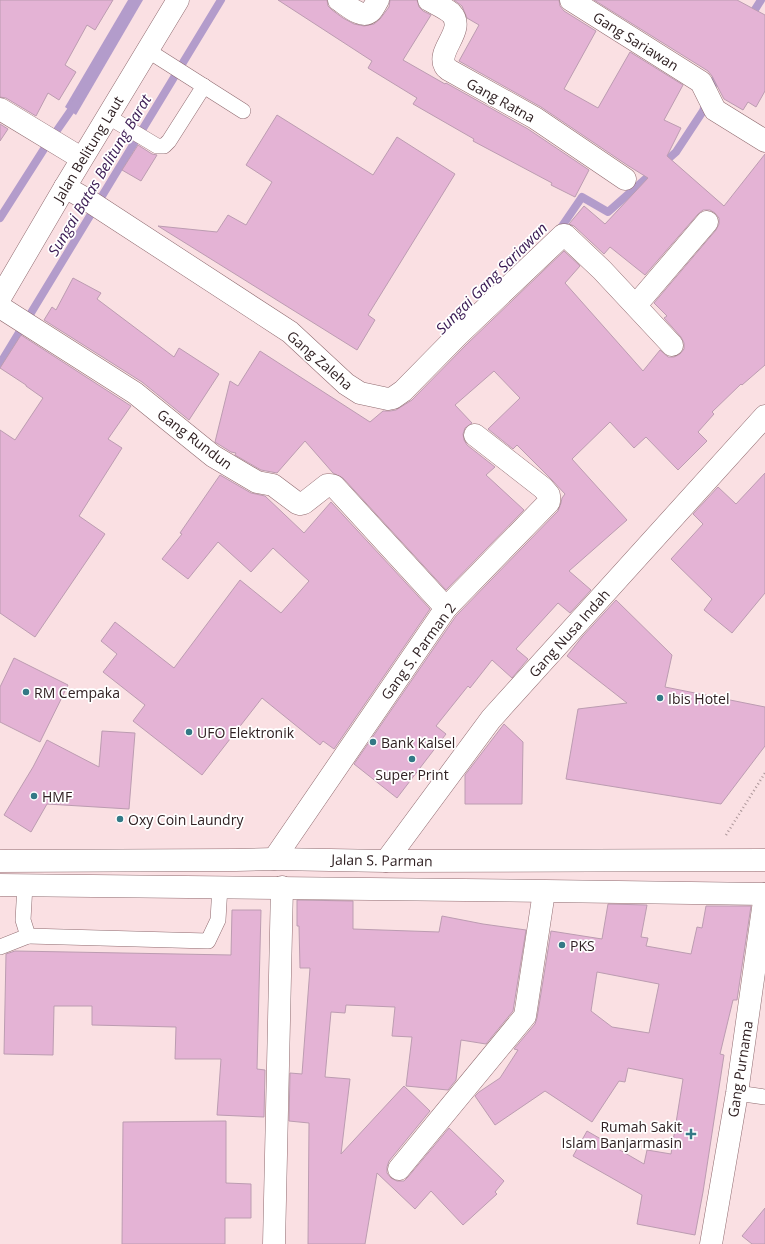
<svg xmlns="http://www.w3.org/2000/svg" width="765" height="1244" viewBox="0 0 765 1244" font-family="'Open Sans',sans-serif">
<rect width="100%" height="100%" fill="#fae0e3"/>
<path fill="#b39ccb" d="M128,0H143L76,115L65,107Z"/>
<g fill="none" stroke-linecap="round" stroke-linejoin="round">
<g stroke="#b39ccb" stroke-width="8">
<path d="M749,19L761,0"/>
<path d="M0,218L44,149L76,103"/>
<path d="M558,232L582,197L608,212L676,152L703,111L718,72"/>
<path d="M0,364L221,0"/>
</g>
</g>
<g fill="#e4b3d5" stroke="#bc9cb1" fill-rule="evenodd">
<path d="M0,0H113L95,30L87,25L65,65L76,72L59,100L48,93L36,116L6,98L0,97Z"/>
<path d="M278,0H327L328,6L332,10L343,18L354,24L364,26L374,24L380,19L389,7L390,0H417L419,7L423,11L431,15L403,60L445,84L446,83L528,129L589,170L575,197L551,185L552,183L473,141L474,139L413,104L417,98L368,68L372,61Z"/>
<path d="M454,0H559L560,6L564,11L596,31L564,89L598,108L630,52L683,85L664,120L681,128L667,156L724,206L765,154V365L742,385L741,384L712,412L714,414L698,432L707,441L678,470L646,437L634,448L610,422L572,459L627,520L569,571L591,590L570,613L558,603L516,649L528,659L512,678L492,660L470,688L468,686L436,726L446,734L397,798L354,764L456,616L558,511L561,503L562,498L565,494L552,480L517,445L513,449L488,429L520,398L494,371L455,405L472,423L465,428L463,434L464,440L467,445L495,467L486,475L524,510L446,590L343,478L333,473L305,441L277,473L261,470L235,455L236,453L231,452L215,442L230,381L238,386L260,351L370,422L383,411H390L396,410L412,400L467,344L564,251L580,266L565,283L643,371L660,350L668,357H674L680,354L684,349V343L681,337L664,318L667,316L654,303L716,230L719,224V218L715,213L710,210H703L698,214L645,275L610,247L604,254L574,226L569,224L584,206L605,224L648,178L627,165L541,107L459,61L479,25L467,18L462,6Z"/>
<path d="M594,0H737L765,15V91L756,107L748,102L743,110L724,99L712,76L708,71Z"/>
<path d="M277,115L373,175L397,137L455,174L368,315L375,320L357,350L158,226L217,232L228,215L246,225L272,182L246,165Z"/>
<path d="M0,124L8,129L0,141Z"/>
<path d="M138,145L152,154L157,155L141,181L122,170Z"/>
<path d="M73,278L101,293L97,299L174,357L179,348L219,374L189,420L142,382L44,320L52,307L56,310Z"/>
<path d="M21,335L131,406L108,439L122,448L79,516L105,534L35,637L0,613V430L15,440L43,398L26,386V385L0,368Z"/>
<path d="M765,473V593L732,633L704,610L712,599L671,559L703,524L693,514L718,487L736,504Z"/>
<path d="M220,475L251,493L265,496L304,533L331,502L430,609L334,749L323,741L320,745L262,698L202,775L133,721L145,705L103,672L117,654L101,641L115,622L174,668L240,580L281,613L309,581L273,548L251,572L218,542L188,579L162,559L182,534L180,533Z"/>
<path d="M616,600L672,655L665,687L765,707V746L721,804L566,779L578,709L627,703L567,656L582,637Z"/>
<path d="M14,658L68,685L40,742L0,722V687Z"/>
<path d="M504,724L523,742L522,804H465V775Z"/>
<path d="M102,731L135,733L129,809L47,804L31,832L4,815L33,767L47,740L99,767Z"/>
<path d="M297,900L353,901V929L439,932L442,916L483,924L526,930L513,1011L486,1044L461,1040L456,1080L448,1090L406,1086L412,1037L392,1036L395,1007L346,1005L345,1013L331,1012L325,1077L350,1079L341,1154L404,1086L430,1111L389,1161L387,1167V1173L391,1178L397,1181H404L408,1177L449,1128L504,1181L495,1192L497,1194L463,1225L431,1191L415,1209L377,1173L365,1244H308L309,1123L289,1121L290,1073L302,1074L310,968H300L299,926H297Z"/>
<path d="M608,904L647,905L641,937L648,938L646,946L691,954L697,927L702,928L706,906H751L737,1000H733L720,1054L724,1055L703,1192L695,1235L637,1224L642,1195L573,1156L587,1131L644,1164L647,1150L671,1154L683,1079L628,1068L625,1082L619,1081L592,1122L545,1091L495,1125L475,1096L479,1092L500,1078L518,1050L514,1049L535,1024L537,1018L551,931L602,939ZM597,972L659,984L649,1033L612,1027L591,1011Z"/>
<path d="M232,910H261L257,1069L265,1070L264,1117L217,1115L221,1059H175L176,1027L92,1025V1006H54L53,1055L4,1054L6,954L15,951L231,955Z"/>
<path d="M226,1121V1183L251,1184V1218H225V1244H122L123,1122Z"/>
<path d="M765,1208V1244H752L742,1236Z"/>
</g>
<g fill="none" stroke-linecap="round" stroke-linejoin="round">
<g stroke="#906b70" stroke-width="16">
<g id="lane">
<path d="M147,50L243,111"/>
<path d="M107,116L157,146H164L169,141L204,86"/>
<path d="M25,885L23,920L28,936L208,941L218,920L220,886"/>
<path d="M0,947L28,936"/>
<path d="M737,1093L765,1097"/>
</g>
</g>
<g stroke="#906b70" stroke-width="23">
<g id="street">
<path d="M339,0C347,5 362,20 371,11C374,8 376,3 378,0"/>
<path d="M429,0C436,4 445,8 451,13C467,30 436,50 445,66C446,68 448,69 449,70L535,118L625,179"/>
<path d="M571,0L701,82L715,110L765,141"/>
<path d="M0,109L81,158"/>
<path d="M65,187L86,199L290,332L346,384L360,393L388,399L393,398L403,391L458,335L563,235H565L602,270L672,345"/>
<path d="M636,305L707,222"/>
<path d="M0,307L135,393L213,456L257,482L273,485L297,503L300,504L304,503L327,485H330L334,486L446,608"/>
<path d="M274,859L446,608L549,502V495L543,488L475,435"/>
<path d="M386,861L491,719L765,416"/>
<path d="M399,1169L525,1016L544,892"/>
<path d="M274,1244L282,887"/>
<path d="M711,1244L737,1093L765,894"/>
</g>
</g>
<g stroke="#906b70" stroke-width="23">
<path id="primary" d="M0,298L65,187L178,0"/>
</g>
<g stroke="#906b70" stroke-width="23">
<g id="highway">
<path d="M0,861L236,860L274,859L386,861L765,860"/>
<path d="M0,885C255,886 510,891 765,894"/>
</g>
</g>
<path stroke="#ac9699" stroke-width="2.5" stroke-dasharray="1 3" stroke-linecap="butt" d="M726,835L765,773"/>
<use href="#lane" stroke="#fff" stroke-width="15"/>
<use href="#street" stroke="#fff" stroke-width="22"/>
<use href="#primary" stroke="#fff" stroke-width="22"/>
<use href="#highway" stroke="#fff" stroke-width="22"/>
</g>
<g fill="#337986" stroke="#fff" stroke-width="1.5">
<circle cx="26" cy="692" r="4"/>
<circle cx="660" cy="698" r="4"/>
<circle cx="189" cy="732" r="4"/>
<circle cx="373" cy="742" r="4"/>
<circle cx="412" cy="759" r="4"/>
<circle cx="34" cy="796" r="4"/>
<circle cx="120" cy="819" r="4"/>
<circle cx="562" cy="945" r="4"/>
<path d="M689 1128h4v4h4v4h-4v4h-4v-4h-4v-4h4z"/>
</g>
<g text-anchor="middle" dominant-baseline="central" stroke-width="3.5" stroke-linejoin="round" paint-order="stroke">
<g font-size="14" fill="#302123" stroke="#fff">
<text transform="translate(636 41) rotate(32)">Gang Sariawan</text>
<text transform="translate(501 100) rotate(29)">Gang Ratna</text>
<text transform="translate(88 149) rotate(-59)">Jalan Belitung Laut</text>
<text transform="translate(320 360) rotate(41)">Gang Zaleha</text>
<text transform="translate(195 439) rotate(37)">Gang Rundun</text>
<text transform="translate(569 633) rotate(-48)">Gang Nusa Indah</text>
<text transform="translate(418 651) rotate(-54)">Gang S. Parman 2</text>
<text transform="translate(382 860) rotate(1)">Jalan S. Parman</text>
<text transform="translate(740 1069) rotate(-81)">Gang Purnama</text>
</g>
<g font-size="14" fill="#302123" stroke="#fff" text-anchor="start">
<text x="34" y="692">RM Cempaka</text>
<text x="668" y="698">Ibis Hotel</text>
<text x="197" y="732">UFO Elektronik</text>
<text x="381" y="742">Bank Kalsel</text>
<text x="412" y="774" text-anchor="middle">Super Print</text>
<text x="42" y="796">HMF</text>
<text x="128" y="819">Oxy Coin Laundry</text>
<text x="570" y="945">PKS</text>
<text x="682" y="1126" text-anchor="end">Rumah Sakit<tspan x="682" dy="16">Islam Banjarmasin</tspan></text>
</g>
<g font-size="15" font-style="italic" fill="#391952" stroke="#fff">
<text transform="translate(99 175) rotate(-59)">Sungai Batas Belitung Barat</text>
<text transform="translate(491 278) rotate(-45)">Sungai Gang Sariawan</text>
</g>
</g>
</svg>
